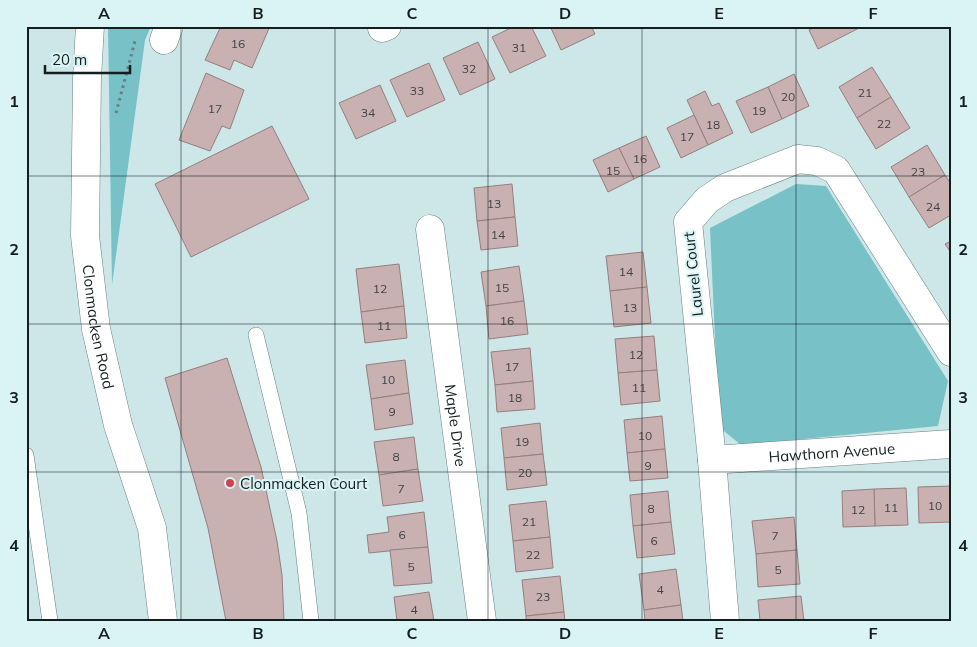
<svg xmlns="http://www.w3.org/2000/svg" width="977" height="647" viewBox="0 0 977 647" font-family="Mulish,sans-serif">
<rect width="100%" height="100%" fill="#cde7e9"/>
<g fill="#77c1c7">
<path d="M108,26H151L145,40L112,285Z"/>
<path d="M796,184L826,186L948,381L938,426L741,445L719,427L710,228Z"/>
</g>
<g fill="#c9b1b1" stroke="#957e7e">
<path d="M221,26H270L252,68L234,60L230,70L205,60Z"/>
<path d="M515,26H531L546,56L510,73L492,37Z"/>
<path d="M550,26H591L595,34L561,50Z"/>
<path d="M817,26H863L818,49L809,30Z"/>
<path d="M478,42L495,79L460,95L443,58Z"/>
<path d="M429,63L445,100L407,117L390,80Z"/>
<path d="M872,67L891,97L857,118L839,87Z"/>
<path d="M206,73L244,90L230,129L222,126L210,151L179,140Z"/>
<path d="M794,74L809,106L782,119L768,87Z"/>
<path d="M380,85L396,121L356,139L339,103Z"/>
<path d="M768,87L782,119L751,133L736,101Z"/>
<path d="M705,91L712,106L719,103L733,133L708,145L687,100Z"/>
<path d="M891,97L910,128L876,149L857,118Z"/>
<path d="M694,115L708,145L681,158L667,128Z"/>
<path d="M272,126L309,199L191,257L155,184Z"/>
<path d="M646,136L660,167L634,179L619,148Z"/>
<path d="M927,145L945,175L909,197L891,167Z"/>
<path d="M619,148L634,179L608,192L593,160Z"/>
<path d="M945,175L951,184V215L929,228L909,197Z"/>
<path d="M512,184L515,217L477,221L474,188Z"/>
<path d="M515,217L518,246L481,250L477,221Z"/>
<path d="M951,241V253L945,244Z"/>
<path d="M643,252L647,287L610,291L606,256Z"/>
<path d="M399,264L404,306L361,312L356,269Z"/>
<path d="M519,266L524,301L486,306L481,272Z"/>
<path d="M647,287L651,323L614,327L610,291Z"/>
<path d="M524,301L528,334L489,339L486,306Z"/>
<path d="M404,306L407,338L365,343L361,312Z"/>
<path d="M654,336L657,370L618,373L615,339Z"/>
<path d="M530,348L533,381L495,385L491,352Z"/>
<path d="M227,358L261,467L277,541L282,575L284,621H226L208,528L165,378Z"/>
<path d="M405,360L409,393L371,399L366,365Z"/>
<path d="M657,370L660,401L621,405L618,373Z"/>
<path d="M533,381L535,409L497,412L495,385Z"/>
<path d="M409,393L413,424L375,430L371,399Z"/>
<path d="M662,416L665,449L627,453L624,420Z"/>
<path d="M540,423L543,454L504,458L501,428Z"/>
<path d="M414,437L418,469L379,475L374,442Z"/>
<path d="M665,449L668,478L630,481L627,453Z"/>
<path d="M543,454L547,485L507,490L504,458Z"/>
<path d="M418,469L423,501L383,506L379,475Z"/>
<path d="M951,486V522L919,523L918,487Z"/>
<path d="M906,488L908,525L875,526L874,489Z"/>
<path d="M874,489L875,526L843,527L842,491Z"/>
<path d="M668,491L671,522L633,526L630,495Z"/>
<path d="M546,501L550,537L513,541L509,505Z"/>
<path d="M424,512L428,547L369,553L367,535L389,532L387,517Z"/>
<path d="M794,517L797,550L756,554L752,521Z"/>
<path d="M671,522L675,554L637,558L633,526Z"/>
<path d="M550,537L553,568L516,572L513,541Z"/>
<path d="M428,547L432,583L394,586L390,550Z"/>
<path d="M797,550L800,584L758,587L756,554Z"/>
<path d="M676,569L681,605L644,610L639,574Z"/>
<path d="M560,576L564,612L526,616L522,580Z"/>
<path d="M429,592L434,621H397L394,597Z"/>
<path d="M801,596L804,621H760L758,600Z"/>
<path d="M681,605L683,621H645L644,610Z"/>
<path d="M564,612L565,621H526V616Z"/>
</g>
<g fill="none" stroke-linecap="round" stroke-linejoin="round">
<g stroke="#698183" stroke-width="16">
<g id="service">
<path d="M256,335L299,513L311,621"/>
<path d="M26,455L50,621"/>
</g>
</g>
<g stroke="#698183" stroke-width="29">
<g id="minor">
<path d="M382,28L387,26"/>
<path d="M164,40L169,26"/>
<path id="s1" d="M430,229L482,621"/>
<path id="s2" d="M712,460L951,444"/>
<path d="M725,621L712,460L688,222L707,200L725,188L798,159L817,161L836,170L951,352"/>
</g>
</g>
<g stroke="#698183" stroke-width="29">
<g id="tertiary">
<path id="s3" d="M90,26L87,78L85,236L96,329L118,425L152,528L163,621"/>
</g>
</g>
<path stroke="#6b7c7e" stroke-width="3" stroke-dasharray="2.5 4" stroke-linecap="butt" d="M116,113L135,41"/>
<use href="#service" stroke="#fff" stroke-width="15"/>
<use href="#minor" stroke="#fff" stroke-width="28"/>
<use href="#tertiary" stroke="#fff" stroke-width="28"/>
</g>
<path fill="none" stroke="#141e1f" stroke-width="1" stroke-opacity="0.55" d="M181,26V621M335,26V621M488,26V621M642,26V621M796,26V621M26,176H951M26,324H951M26,472H951"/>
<circle fill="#d24153" stroke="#daf4f6" stroke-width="2" cx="230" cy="483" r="5"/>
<g text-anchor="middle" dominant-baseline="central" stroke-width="4" stroke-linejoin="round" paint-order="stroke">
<g font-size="12" fill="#414344">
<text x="238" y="43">16</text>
<text x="519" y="47">31</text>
<text x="469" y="68">32</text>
<text x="417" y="90">33</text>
<text x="865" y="92">21</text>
<text x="788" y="96">20</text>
<text x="215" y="108">17</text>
<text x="759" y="110">19</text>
<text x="368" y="112">34</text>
<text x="884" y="123">22</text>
<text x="713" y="124">18</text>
<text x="687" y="136">17</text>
<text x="640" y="158">16</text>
<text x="613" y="170">15</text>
<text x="918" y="171">23</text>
<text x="494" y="203">13</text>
<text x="933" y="206">24</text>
<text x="498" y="234">14</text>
<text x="626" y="271">14</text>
<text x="502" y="287">15</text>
<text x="380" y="288">12</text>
<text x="630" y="307">13</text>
<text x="507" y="320">16</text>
<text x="384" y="325">11</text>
<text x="636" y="354">12</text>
<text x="512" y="366">17</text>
<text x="388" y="379">10</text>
<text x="639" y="387">11</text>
<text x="515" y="397">18</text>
<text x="392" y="411">9</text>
<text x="645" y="435">10</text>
<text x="522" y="441">19</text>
<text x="396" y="456">8</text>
<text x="648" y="465">9</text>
<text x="525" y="472">20</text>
<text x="401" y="488">7</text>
<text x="935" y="505">10</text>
<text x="891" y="507">11</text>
<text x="651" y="508">8</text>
<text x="858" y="509">12</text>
<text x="529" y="521">21</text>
<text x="402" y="534">6</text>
<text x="775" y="535">7</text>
<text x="654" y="540">6</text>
<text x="533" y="554">22</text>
<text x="411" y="566">5</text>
<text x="778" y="569">5</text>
<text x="660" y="589">4</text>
<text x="543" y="596">23</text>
<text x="414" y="609">4</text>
</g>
<g font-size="15" fill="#141e1f" stroke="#daf4f6">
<text transform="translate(693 274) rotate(-96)">Laurel Court</text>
<text stroke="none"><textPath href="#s3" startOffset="302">Clonmacken Road</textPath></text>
<text stroke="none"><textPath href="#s1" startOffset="198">Maple Drive</textPath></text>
<text stroke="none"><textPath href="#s2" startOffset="120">Hawthorn Avenue</textPath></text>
</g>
<g font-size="15" fill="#141e1f" stroke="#daf4f6" text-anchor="start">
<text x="240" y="483">Clonmacken Court</text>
</g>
</g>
<rect width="977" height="647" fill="none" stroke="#daf4f6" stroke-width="55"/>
<path d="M45 65v8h85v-8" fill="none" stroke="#141e1f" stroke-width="2.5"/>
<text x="52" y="65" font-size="15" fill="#141e1f" stroke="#daf4f6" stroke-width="4" paint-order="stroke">20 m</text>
<rect x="28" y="28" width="922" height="592" fill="none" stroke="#141e1f" stroke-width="2"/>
<g font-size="16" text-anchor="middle" font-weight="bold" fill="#141e1f">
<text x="104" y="19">A</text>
<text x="258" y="19">B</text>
<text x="412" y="19">C</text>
<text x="565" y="19">D</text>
<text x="719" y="19">E</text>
<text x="873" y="19">F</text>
<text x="14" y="107">1</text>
<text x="963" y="107">1</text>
<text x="14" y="255">2</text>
<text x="963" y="255">2</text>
<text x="14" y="403">3</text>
<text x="963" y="403">3</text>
<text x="14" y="551">4</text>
<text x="963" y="551">4</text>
<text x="104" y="639">A</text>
<text x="258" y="639">B</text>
<text x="412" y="639">C</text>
<text x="565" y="639">D</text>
<text x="719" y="639">E</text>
<text x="873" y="639">F</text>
</g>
</svg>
